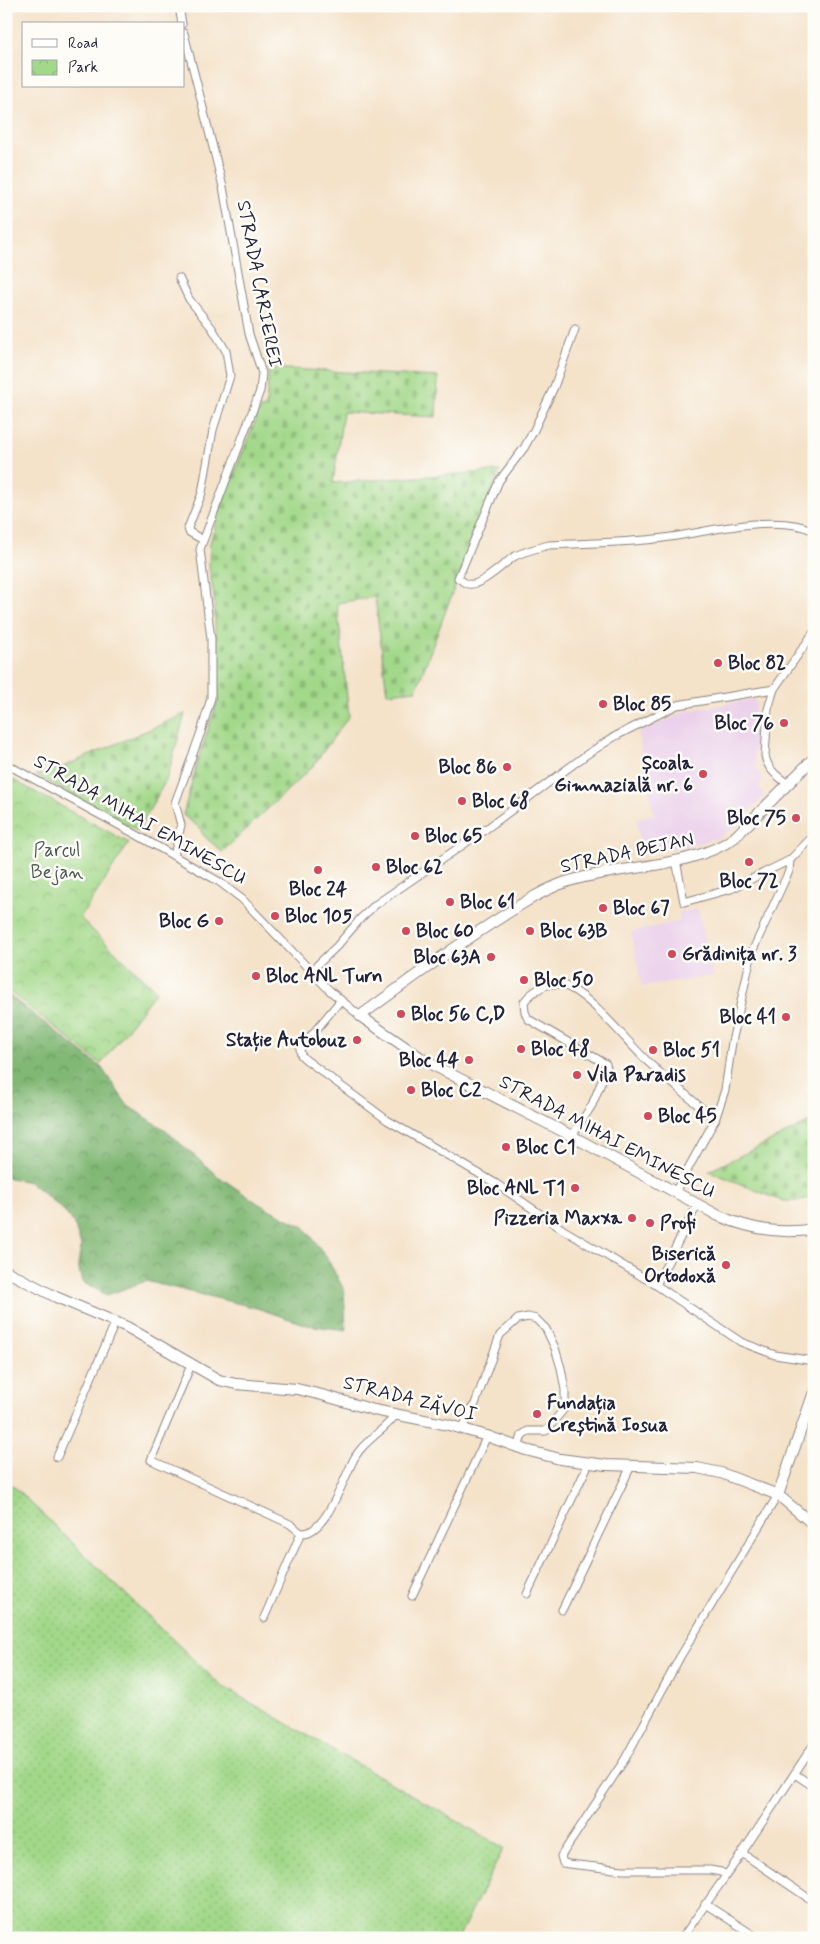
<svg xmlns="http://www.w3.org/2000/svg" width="820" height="1944" viewBox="0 0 820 1944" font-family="Mynerve,sans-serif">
<defs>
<pattern id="grass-dots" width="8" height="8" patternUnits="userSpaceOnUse" patternTransform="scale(1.25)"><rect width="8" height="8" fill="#a2d889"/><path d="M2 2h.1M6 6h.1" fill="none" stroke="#8bb977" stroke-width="1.8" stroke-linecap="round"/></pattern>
<pattern id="forest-crowns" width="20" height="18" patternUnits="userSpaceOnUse" patternTransform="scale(1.25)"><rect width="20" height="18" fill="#81b875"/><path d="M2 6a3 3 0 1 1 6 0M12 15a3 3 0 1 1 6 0" fill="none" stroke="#699561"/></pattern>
<pattern id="cemetery-stones" width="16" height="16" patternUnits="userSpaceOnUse" patternTransform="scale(1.25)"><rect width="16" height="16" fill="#a2d889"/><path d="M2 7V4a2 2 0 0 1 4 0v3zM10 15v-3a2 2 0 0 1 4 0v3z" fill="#8bb977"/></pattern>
<pattern id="park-crowns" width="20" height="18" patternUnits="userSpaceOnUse" patternTransform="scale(1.25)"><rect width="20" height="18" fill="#a2d889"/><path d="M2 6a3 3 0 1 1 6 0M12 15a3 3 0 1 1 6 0" fill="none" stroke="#8bb977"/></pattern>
</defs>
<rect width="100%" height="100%" fill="#fdfcf7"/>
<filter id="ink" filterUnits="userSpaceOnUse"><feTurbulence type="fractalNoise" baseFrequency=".02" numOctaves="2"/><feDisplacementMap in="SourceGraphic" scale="10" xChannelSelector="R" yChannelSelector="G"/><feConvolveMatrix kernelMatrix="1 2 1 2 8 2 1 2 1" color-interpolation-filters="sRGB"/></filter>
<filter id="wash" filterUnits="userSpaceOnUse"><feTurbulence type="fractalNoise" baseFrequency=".0096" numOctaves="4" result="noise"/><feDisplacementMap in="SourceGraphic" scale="20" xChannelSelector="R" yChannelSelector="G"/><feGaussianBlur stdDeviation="1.12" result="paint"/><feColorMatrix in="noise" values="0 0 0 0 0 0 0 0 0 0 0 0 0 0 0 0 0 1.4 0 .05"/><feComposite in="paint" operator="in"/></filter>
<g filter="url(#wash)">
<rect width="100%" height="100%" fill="#f4e2c9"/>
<g fill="#ebd1eb">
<path d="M752,699L757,703L751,720L760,723L754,755L757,770L763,779L760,788L764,796L737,826L717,838L689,846L643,853L636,819L654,814L638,733L687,711Z"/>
<path d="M698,909L713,976L642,987L631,932L680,921L679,912Z"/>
</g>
<path fill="url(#grass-dots)" stroke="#627d62" d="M6,1479L220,1685L504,1848L458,1938H6Z"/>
<path fill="url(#forest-crowns)" stroke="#526d58" d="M6,993L101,1067L128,1106L164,1129L215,1174L259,1204L304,1227L327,1258L344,1290L346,1330L307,1325L257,1308L146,1281L107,1295L82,1282L78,1265L81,1246L74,1223L61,1208L30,1182L6,1177Z"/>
<g fill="url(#cemetery-stones)" stroke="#627d62">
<path d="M269,368L438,377L436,417L343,412L333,483L500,471L458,578L416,690L387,693L375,597L337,603L349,716L312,767L222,852L203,835L200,828L183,815L198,759L218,700L214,597L209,567L210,543L219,512L260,409L266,408Z"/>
<path d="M185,714L167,778L138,831L36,775L65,766Z"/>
<path d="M810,1122L814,1132V1196L812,1197L797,1201H782L709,1171Z"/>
</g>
<path fill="url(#park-crowns)" stroke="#627d62" d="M6,776L129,843L80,918L156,991L101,1064L6,989Z"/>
</g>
<g filter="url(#ink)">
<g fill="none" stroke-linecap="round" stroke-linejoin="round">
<g stroke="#8b8282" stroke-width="9">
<g id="street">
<path d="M179,6L182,24"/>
<path d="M179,278L189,299L212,328L226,351L230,376L213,430L202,493L188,528L189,532L203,540"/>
<path d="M575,329L554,387L534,430L524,448L499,481L458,578C461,580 464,583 468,584C481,587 504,563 515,556C526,551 537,548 549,545C584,543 620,543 655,539C698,535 775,511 814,531"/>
<path d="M774,689L814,632"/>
<path d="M6,764L137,835L218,881L242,899L329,990L360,1016"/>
<path d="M174,856L181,825L175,803L201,732L211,698V639L200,549L260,391L262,373L249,334L223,187L184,33"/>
<path d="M676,860L684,902L731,889L790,860L814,835"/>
<path d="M311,971L337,946L361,918L375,905L486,829L586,755L614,737L677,705L774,689L768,709L765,755C767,769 777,776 788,784"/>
<path d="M340,1001L300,1049L301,1055L305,1059L387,1120L495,1183L562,1229L656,1285L741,1342L775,1355L814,1361"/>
<path d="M572,1136L592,1105L607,1068L606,1064L528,1019L525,1012L524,1002C532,991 549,980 563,985C590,994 627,1042 648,1062C670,1082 693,1100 715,1120"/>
<path d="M675,1192L715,1120L725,1090L732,1042L752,952L789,871L790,860"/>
<path d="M656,1285L697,1205"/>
<path d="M191,1365L151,1460L290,1524L301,1533"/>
<path d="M463,1429L469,1412L475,1404L500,1335L518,1319L528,1317L536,1319L546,1329L555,1348L561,1368L565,1390V1405L563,1410L546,1431H528L522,1435L518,1448"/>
<path d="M57,1457L115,1323"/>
<path d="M527,1594L589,1463"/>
<path d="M412,1596L487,1436"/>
<path d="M562,1610L631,1466"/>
<path d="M264,1618L301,1533C326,1536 345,1474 355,1457C365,1439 385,1431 396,1414"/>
<path d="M795,1774L814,1787"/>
<path d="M742,1853L814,1902"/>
<path d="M726,1875L721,1872L710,1870H623L569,1864L563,1863L561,1856L625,1759L680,1657L778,1495"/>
<path d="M705,1904L758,1938"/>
<path d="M682,1938L742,1853L814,1744"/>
</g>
</g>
<g stroke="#8b8282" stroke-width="12">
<g id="secondary">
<path d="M814,758L734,838C691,869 617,865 566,882C543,890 523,903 503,916C453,947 407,982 360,1016L427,1062L572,1136L719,1216C750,1229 780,1235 814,1229"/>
<path d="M6,1271L56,1297L127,1327L219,1380L236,1384L297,1389L322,1395L374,1410L449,1425L487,1436L526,1450L560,1459L606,1465L697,1468L721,1473L778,1495L814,1525"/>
<path d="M778,1495L814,1392"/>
</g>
</g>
<use href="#street" stroke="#fff" stroke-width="7"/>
<use href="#secondary" stroke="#fff" stroke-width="10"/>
</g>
</g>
<g fill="#d1495b" stroke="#fdfcf7" stroke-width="2">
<circle cx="718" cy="663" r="5"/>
<circle cx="603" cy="704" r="5"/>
<circle cx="784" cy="723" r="5"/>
<circle cx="507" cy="767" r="5"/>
<circle cx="703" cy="774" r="5"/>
<circle cx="462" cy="801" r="5"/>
<circle cx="796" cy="818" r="5"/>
<circle cx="415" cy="836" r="5"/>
<circle cx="749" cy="862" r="5"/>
<circle cx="376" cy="867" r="5"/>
<circle cx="318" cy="870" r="5"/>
<circle cx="450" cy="902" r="5"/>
<circle cx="603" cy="908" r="5"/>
<circle cx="275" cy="916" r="5"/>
<circle cx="219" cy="921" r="5"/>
<circle cx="406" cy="931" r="5"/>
<circle cx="530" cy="931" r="5"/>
<circle cx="672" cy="954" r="5"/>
<circle cx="491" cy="957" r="5"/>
<circle cx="256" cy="976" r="5"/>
<circle cx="524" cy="980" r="5"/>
<circle cx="401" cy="1014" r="5"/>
<circle cx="786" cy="1017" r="5"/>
<circle cx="357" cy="1040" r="5"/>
<circle cx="521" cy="1049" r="5"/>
<circle cx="653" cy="1050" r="5"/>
<circle cx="469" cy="1060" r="5"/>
<circle cx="577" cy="1075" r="5"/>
<circle cx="411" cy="1090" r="5"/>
<circle cx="648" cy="1116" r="5"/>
<circle cx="506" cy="1147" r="5"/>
<circle cx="575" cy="1188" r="5"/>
<circle cx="632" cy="1218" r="5"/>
<circle cx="650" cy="1223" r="5"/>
<circle cx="726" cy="1265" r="5"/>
<circle cx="537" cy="1414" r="5"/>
</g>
<g text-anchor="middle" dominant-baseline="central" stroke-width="5" stroke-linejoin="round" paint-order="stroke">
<g font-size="19" fill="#22223b" stroke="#fdfcf7">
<text transform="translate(259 284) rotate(79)">STRADA CARIEREI</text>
<text transform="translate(140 820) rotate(30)">STRADA MIHAI EMINESCU</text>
<text transform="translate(627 853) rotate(-12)">STRADA BEJAN</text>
<text transform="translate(607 1137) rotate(28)">STRADA MIHAI EMINESCU</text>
<text transform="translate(410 1399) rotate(14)">STRADA ZĂVOI</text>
</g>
<g font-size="19" font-weight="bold" fill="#22223b" stroke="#fdfcf7" text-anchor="start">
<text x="728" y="663">Bloc 82</text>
<text x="613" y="704">Bloc 85</text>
<text x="774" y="723" text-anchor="end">Bloc 76</text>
<text x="693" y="763" text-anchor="end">Școala<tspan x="693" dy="22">Gimnazială nr. 6</tspan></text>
<text x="497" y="767" text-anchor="end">Bloc 86</text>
<text x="472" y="801">Bloc 68</text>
<text x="786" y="818" text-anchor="end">Bloc 75</text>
<text x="425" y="836">Bloc 65</text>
<text x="386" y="867">Bloc 62</text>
<text x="749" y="881" text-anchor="middle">Bloc 72</text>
<text x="318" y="889" text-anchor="middle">Bloc 24</text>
<text x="460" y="902">Bloc 61</text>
<text x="613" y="908">Bloc 67</text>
<text x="285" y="916">Bloc 105</text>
<text x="209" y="921" text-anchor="end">Bloc G</text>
<text x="416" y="931">Bloc 60</text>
<text x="540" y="931">Bloc 63B</text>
<text x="682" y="954">Grădinița nr. 3</text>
<text x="481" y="957" text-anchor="end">Bloc 63A</text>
<text x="266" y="976">Bloc ANL Turn</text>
<text x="534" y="980">Bloc 50</text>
<text x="411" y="1014">Bloc 56 C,D</text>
<text x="776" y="1017" text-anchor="end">Bloc 41</text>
<text x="347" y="1040" text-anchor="end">Stație Autobuz</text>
<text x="531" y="1049">Bloc 48</text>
<text x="663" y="1050">Bloc 51</text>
<text x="459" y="1060" text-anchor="end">Bloc 44</text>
<text x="587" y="1075">Vila Paradis</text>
<text x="421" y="1090">Bloc C2</text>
<text x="658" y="1116">Bloc 45</text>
<text x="516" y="1147">Bloc C1</text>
<text x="565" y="1188" text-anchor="end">Bloc ANL T1</text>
<text x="622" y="1218" text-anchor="end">Pizzeria Maxxa</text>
<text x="660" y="1223">Profi</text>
<text x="716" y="1254" text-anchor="end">Biserică<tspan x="716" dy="22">Ortodoxă</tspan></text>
<text x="547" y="1403">Fundația<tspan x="547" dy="22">Creștină Iosua</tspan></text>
</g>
<g font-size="19" fill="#485952" stroke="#fdfcf7">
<text x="57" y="850">Parcul<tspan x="57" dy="22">Bejan</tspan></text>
</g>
</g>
<rect width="820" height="1944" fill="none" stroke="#fdfcf7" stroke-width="25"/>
<rect x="22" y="22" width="162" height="65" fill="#fdfcf7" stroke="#a5a5ac"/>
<rect x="32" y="39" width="25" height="8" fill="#ffffff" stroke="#a5a5ac"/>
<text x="68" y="48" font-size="15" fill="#22223b">Road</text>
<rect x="32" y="60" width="25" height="15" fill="url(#park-crowns)" stroke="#a5a5ac"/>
<text x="68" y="72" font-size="15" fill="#22223b">Park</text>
</svg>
